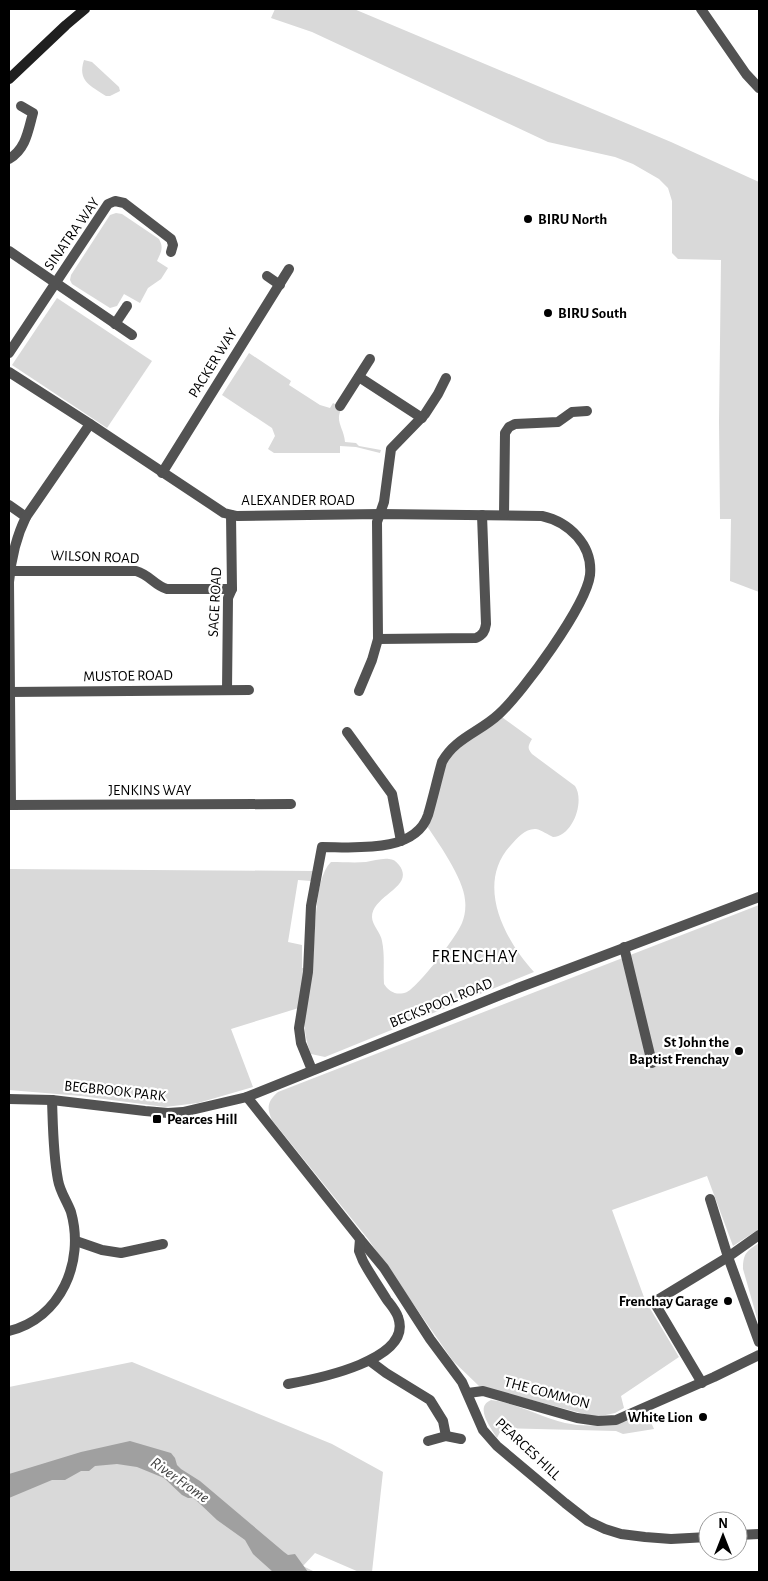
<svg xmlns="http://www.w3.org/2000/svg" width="768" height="1581" viewBox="0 0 768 1581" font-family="'Alegreya Sans',sans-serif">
<rect width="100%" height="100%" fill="#fff"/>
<g fill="#d9d9d9">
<path d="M275,9H354L671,142L759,182V592L730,581L731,519H720L719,421L721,260L678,259L672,253V201L668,188L659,179L633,164L615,157L548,142L312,32L271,18Z"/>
<path d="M84,60L92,62L119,87L120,91L110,96H106C91,86 77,81 84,60Z"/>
<path d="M116,213L122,214L159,239C164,248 161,252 157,261L168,268L161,279L148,288L140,303L124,294L117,306L110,308L72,284L70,280L71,275L110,215Z"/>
<path d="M57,298L152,361L107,428L12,365Z"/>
<path d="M249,353L291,381L289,385L320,405L330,408L333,403L342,408C334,421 344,428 345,442L356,443L359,446L381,450L380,453L356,447L340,446V453H274L268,449L275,436L272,428L222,395Z"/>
<path d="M499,715L532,739C528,746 527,748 532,754L575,786C585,801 573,836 553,837C548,835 542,830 536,829C526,828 517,838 511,845C475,884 504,939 534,972L325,1057L311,1054C304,1037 304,1024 305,1006L231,1029L253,1087L198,1103L165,1107L81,1096L9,1090V869L313,871L311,881L298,880L288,942L302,945V968L311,969C317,942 312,880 331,862C343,862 354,863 366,862C373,861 382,858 389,859C393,859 396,861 399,865C416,887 372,895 372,917C372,925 381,933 382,941C385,955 383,970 384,984C389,992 397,996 407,992C419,986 457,936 462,923C465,916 466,907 465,900C464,879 436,839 424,822L442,762Z"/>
<path d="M759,905V1229L733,1246L707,1176L612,1210L645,1300L679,1357L621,1396L624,1408L615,1413L596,1417L479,1386L453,1361L368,1239L272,1120C266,1107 268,1101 278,1092Z"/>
<path d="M759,1243V1325L743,1269C743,1253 747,1251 759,1243Z"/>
<path d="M132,1362L332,1444L383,1472L372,1572H359L315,1553L303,1566L315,1572H9V1387Z"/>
<path d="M491,1400C517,1403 540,1417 565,1423C593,1429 621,1423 648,1416L654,1429L623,1434L616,1431L502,1428L497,1438C491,1428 474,1407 491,1400Z"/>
</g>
<path fill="#a0a0a0" d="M130,1441L171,1453L175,1458L177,1465L181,1469L200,1481L284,1552L288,1555L295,1554L308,1572H273L253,1554L245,1540L217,1520L198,1502L193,1498H188L182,1495L164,1478L137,1467L117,1464L95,1466L89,1471H81L65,1480H52L9,1498V1474L81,1452Z"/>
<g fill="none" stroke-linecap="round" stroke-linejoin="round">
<g stroke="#525252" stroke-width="10">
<path d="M701,9L746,74L759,88"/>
<path d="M9,159C26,149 28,131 33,113L21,106"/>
<path d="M9,251L132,335"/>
<path d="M267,276L280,285"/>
<path d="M115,324L127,306"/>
<path d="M9,353L108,204L115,201L124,203L171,239L173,245L171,252"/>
<path d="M9,372L90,424L224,513L237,516L380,514L542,516C569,522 593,545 590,575C586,606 523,692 499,714C480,732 455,738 442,762C437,780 433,798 428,815C415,854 354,847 322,847L311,906L308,972L299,1028L301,1043L312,1070"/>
<path d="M359,377L422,418"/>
<path d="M340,406L370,359"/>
<path d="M162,473L289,269"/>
<path d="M9,505L26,517"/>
<path d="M504,515L505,433L509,427L515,424L558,422L572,412L587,411"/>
<path d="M10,571H136C150,575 154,585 167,589H232"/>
<path d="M378,639L476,638C483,635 485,631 486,624L482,515"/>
<path d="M227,690L228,598L232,589L231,515"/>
<path d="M359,691L372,660L378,639L377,522L384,502L391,449L425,414L438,394L446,378"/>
<path d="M9,692L249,690"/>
<path d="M347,732L392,794L401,841"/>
<path d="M9,805L291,804"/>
<path d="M11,805L9,582C11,560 16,537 26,517L90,424"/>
<path d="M624,947L652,1063"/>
<path d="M247,1097L360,1239L384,1268L430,1339L462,1382L483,1430L497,1446L565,1503L588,1521L605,1529L621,1534L645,1537L671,1539L708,1537"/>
<path d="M710,1199L728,1257L759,1342"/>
<path d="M76,1241L102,1250L121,1253L163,1244"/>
<path d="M9,1331C61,1318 85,1262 71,1212C67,1201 60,1192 58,1180C53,1154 53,1127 52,1100"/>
<path d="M370,1361L386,1373L430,1400L443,1421L446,1436"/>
<path d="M702,1383L654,1302L728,1257L759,1235"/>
<path d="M288,1384C316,1379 414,1360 398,1317C396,1311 391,1305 387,1300C379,1287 370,1274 363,1261L359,1251L360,1239"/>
<path d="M468,1393L483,1391L577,1418L598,1421L616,1420L714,1377L759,1355"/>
<path d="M428,1441L446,1436L461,1439"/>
<path d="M738,1535L759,1534"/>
</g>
<path stroke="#525252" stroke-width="10" d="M9,1099L52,1100L145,1111L168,1113L183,1112L247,1097L518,988L759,897"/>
<path stroke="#1f1f1f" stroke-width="10" d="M9,79L66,25L85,9"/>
</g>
<g fill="#000" stroke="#fff" stroke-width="2">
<circle cx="528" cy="219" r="5"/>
<circle cx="548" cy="313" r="5"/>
<circle cx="739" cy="1051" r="5"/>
<rect x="152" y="1114" width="10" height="10" rx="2.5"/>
<circle cx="728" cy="1301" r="5"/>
<circle cx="703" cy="1417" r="5"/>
</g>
<g text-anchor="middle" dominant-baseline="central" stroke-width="4.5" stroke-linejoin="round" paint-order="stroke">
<g font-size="15" font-weight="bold" fill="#000" stroke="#fff" text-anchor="start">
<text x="538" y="219">BIRU North</text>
<text x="558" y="313">BIRU South</text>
<text x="729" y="1042" text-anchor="end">St John the<tspan x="729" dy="17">Baptist Frenchay</tspan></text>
<text x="167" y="1119">Pearces Hill</text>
<text x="718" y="1301" text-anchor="end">Frenchay Garage</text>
<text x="693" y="1417" text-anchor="end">White Lion</text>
</g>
<g font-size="15" fill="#000" stroke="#fff">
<text transform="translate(72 234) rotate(-55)">SINATRA WAY</text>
<text transform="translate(213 363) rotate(-58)">PACKER WAY</text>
<text x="298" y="500">ALEXANDER ROAD</text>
<text transform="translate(95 557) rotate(2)">WILSON ROAD</text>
<text transform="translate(215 602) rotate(-87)">SAGE ROAD</text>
<text transform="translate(128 676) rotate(-1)">MUSTOE ROAD</text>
<text x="150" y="790">JENKINS WAY</text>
<text transform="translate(441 1003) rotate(-22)">BECKSPOOL ROAD</text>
<text transform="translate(115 1091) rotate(6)">BEGBROOK PARK</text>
<text transform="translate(547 1393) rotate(15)">THE COMMON</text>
<text transform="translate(528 1449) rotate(43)">PEARCES HILL</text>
</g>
<g font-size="16" font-style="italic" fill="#414141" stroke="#fff">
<text transform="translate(180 1480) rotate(35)">River Frome</text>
</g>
<g font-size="18" letter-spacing="1" fill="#000" stroke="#fff">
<text x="475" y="957">FRENCHAY</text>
</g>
</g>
<rect width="768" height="1581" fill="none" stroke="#000000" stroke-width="20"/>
<g transform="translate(723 1536)"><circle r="24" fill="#ffffff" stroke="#999999"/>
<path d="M0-4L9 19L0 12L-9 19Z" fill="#000000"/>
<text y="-8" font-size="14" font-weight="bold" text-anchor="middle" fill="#000000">N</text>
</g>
</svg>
